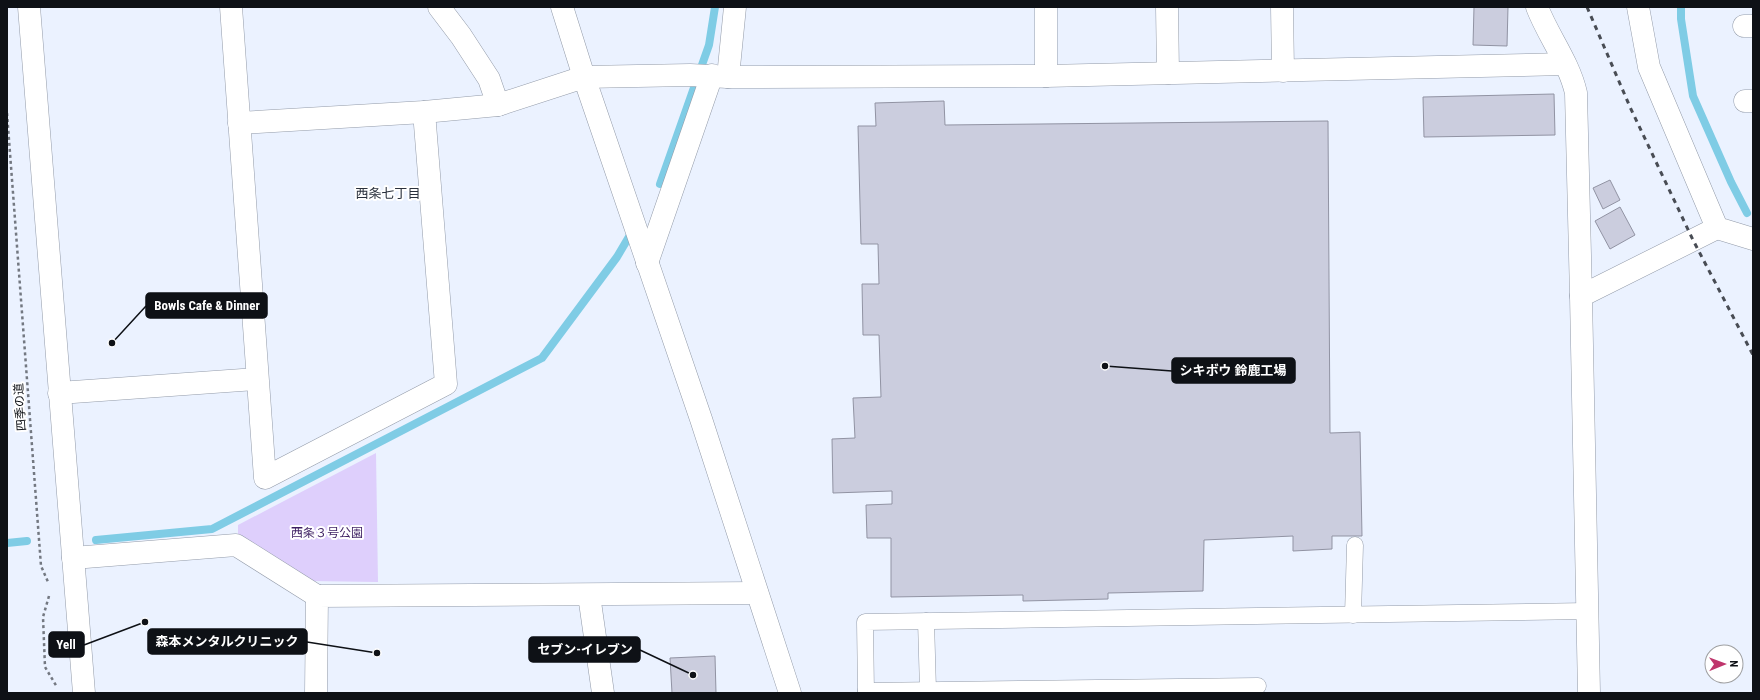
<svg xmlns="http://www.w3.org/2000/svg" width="1760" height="700" viewBox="0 0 1760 700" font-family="'Roboto Condensed','Noto Sans JP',sans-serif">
<rect width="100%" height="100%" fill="#ebf2ff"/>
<path fill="#decffc" d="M376,453L378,582L310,581L238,536V525Z"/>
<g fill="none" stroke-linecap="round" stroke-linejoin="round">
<g stroke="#7fcce5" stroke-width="8">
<path d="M1681,7V19L1693,96L1731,182L1747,213"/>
<path d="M660,184L709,45L715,7"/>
<path d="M96,540L212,529L542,358L617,257L630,235"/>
<path d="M7,543L27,541"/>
</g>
</g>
<g fill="#cbcdde" stroke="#9193a3">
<path d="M1474,7H1508L1507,46L1473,45Z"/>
<path d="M1554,94L1555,135L1424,137L1423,97Z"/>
<path d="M944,101L945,125L1328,121L1330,433L1360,432L1362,536H1332V549L1293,551V536L1204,540L1203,591L1108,593V599L1023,601V595L891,597V538H867L866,505L892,504V491L833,493L832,439L855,438L853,398L881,397L879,335H863L862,284H879L878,244H861L858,126H876L875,103Z"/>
<path d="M1610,180L1620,200L1603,209L1593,188Z"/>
<path d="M1620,207L1635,235L1610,249L1595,221Z"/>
<path d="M715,656L716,693H672L670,658Z"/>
</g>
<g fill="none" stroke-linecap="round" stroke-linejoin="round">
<g stroke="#939ba9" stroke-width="17">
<g id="service">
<path d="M1353,615L1355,545"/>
<path d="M926,621L928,690"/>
<path d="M866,691L1258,686"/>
<path d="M866,693L865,622L1587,611"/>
</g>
</g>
<g stroke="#939ba9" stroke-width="23">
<g id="minor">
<path d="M29,7L84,693"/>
<path d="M231,7L265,478L446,384L424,112"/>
<path d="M439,7L461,36L489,79L498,105"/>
<path d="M1167,7L1168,73"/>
<path d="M1282,7L1283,71"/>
<path d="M1537,7C1548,36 1569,62 1576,93L1581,296L1717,228"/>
<path d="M1638,7L1649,67L1717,228L1753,239"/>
<path d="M1744,26H1753"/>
<path d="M1046,76V7"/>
<path d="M728,77L735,7"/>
<path d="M1745,101H1753"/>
<path d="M239,123L424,112L498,105L584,77L690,75L728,77L1046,76L1565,64"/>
<path d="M647,263L712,75"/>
<path d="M59,393L257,379"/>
<path d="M73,558L236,545L317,596"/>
<path d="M589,595L603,693"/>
<path d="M316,693L317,596L757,593"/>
</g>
</g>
<g stroke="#939ba9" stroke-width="23">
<g id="tertiary">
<path d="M562,7L584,77L701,419L790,693"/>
<path d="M1581,296L1589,693"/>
</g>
</g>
<g stroke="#737881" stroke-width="2.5" stroke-dasharray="3 3" stroke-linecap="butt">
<path d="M7,113L41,566L48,582"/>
<path d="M49,596L43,617L45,667L57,687"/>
</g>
<use href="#service" stroke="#fff" stroke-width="16"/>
<use href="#minor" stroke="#fff" stroke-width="22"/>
<use href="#tertiary" stroke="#fff" stroke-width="22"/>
<path stroke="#484c54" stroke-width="3" stroke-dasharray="5 5" stroke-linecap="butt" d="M1587,7L1630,107L1693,240L1753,355"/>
</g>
<g text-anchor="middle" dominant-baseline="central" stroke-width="4" stroke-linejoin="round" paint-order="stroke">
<g font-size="12" fill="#0e1116" stroke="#fff">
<text transform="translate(20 407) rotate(-94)">四季の道</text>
</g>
<g font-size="12" fill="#3d1f62" stroke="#fff">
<text x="327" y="533">西条３号公園</text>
</g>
<g font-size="13" fill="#2a313d" stroke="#fff">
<text x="388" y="193">西条七丁目</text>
</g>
</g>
<path fill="none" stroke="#0e1116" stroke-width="1.5" d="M112 343L146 306M1105 366L1172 371M377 653L307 642M145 622L84 645M693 675L640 650"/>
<g fill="#0e1116" stroke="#fff" stroke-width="1.5">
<circle cx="112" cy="343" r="4"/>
<circle cx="1105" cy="366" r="4"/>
<circle cx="377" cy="653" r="4"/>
<circle cx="145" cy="622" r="4"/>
<circle cx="693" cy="675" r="4"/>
</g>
<g fill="#0e1116" stroke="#0e1116" stroke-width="1.5">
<rect x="146" y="293" width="121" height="25" rx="4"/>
<rect x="1172" y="358" width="123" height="25" rx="4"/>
<rect x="148" y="629" width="159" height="25" rx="4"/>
<rect x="49" y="632" width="35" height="25" rx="4"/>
<rect x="529" y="637" width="111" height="25" rx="4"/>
</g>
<g font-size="13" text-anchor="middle" font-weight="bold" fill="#fff">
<text x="207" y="310">Bowls Cafe &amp; Dinner</text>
<text x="1233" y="375">シキボウ 鈴鹿工場</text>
<text x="227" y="646">森本メンタルクリニック</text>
<text x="66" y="649">Yell</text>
<text x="585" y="654">セブン-イレブン</text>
</g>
<rect width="1760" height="700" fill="none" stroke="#0e1116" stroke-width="16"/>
<g transform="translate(1724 664) rotate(89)"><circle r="19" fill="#ffffff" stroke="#9fa0a2"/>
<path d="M0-3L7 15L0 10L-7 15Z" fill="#bf356c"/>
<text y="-6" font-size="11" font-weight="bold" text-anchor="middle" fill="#0e1116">N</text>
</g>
</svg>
